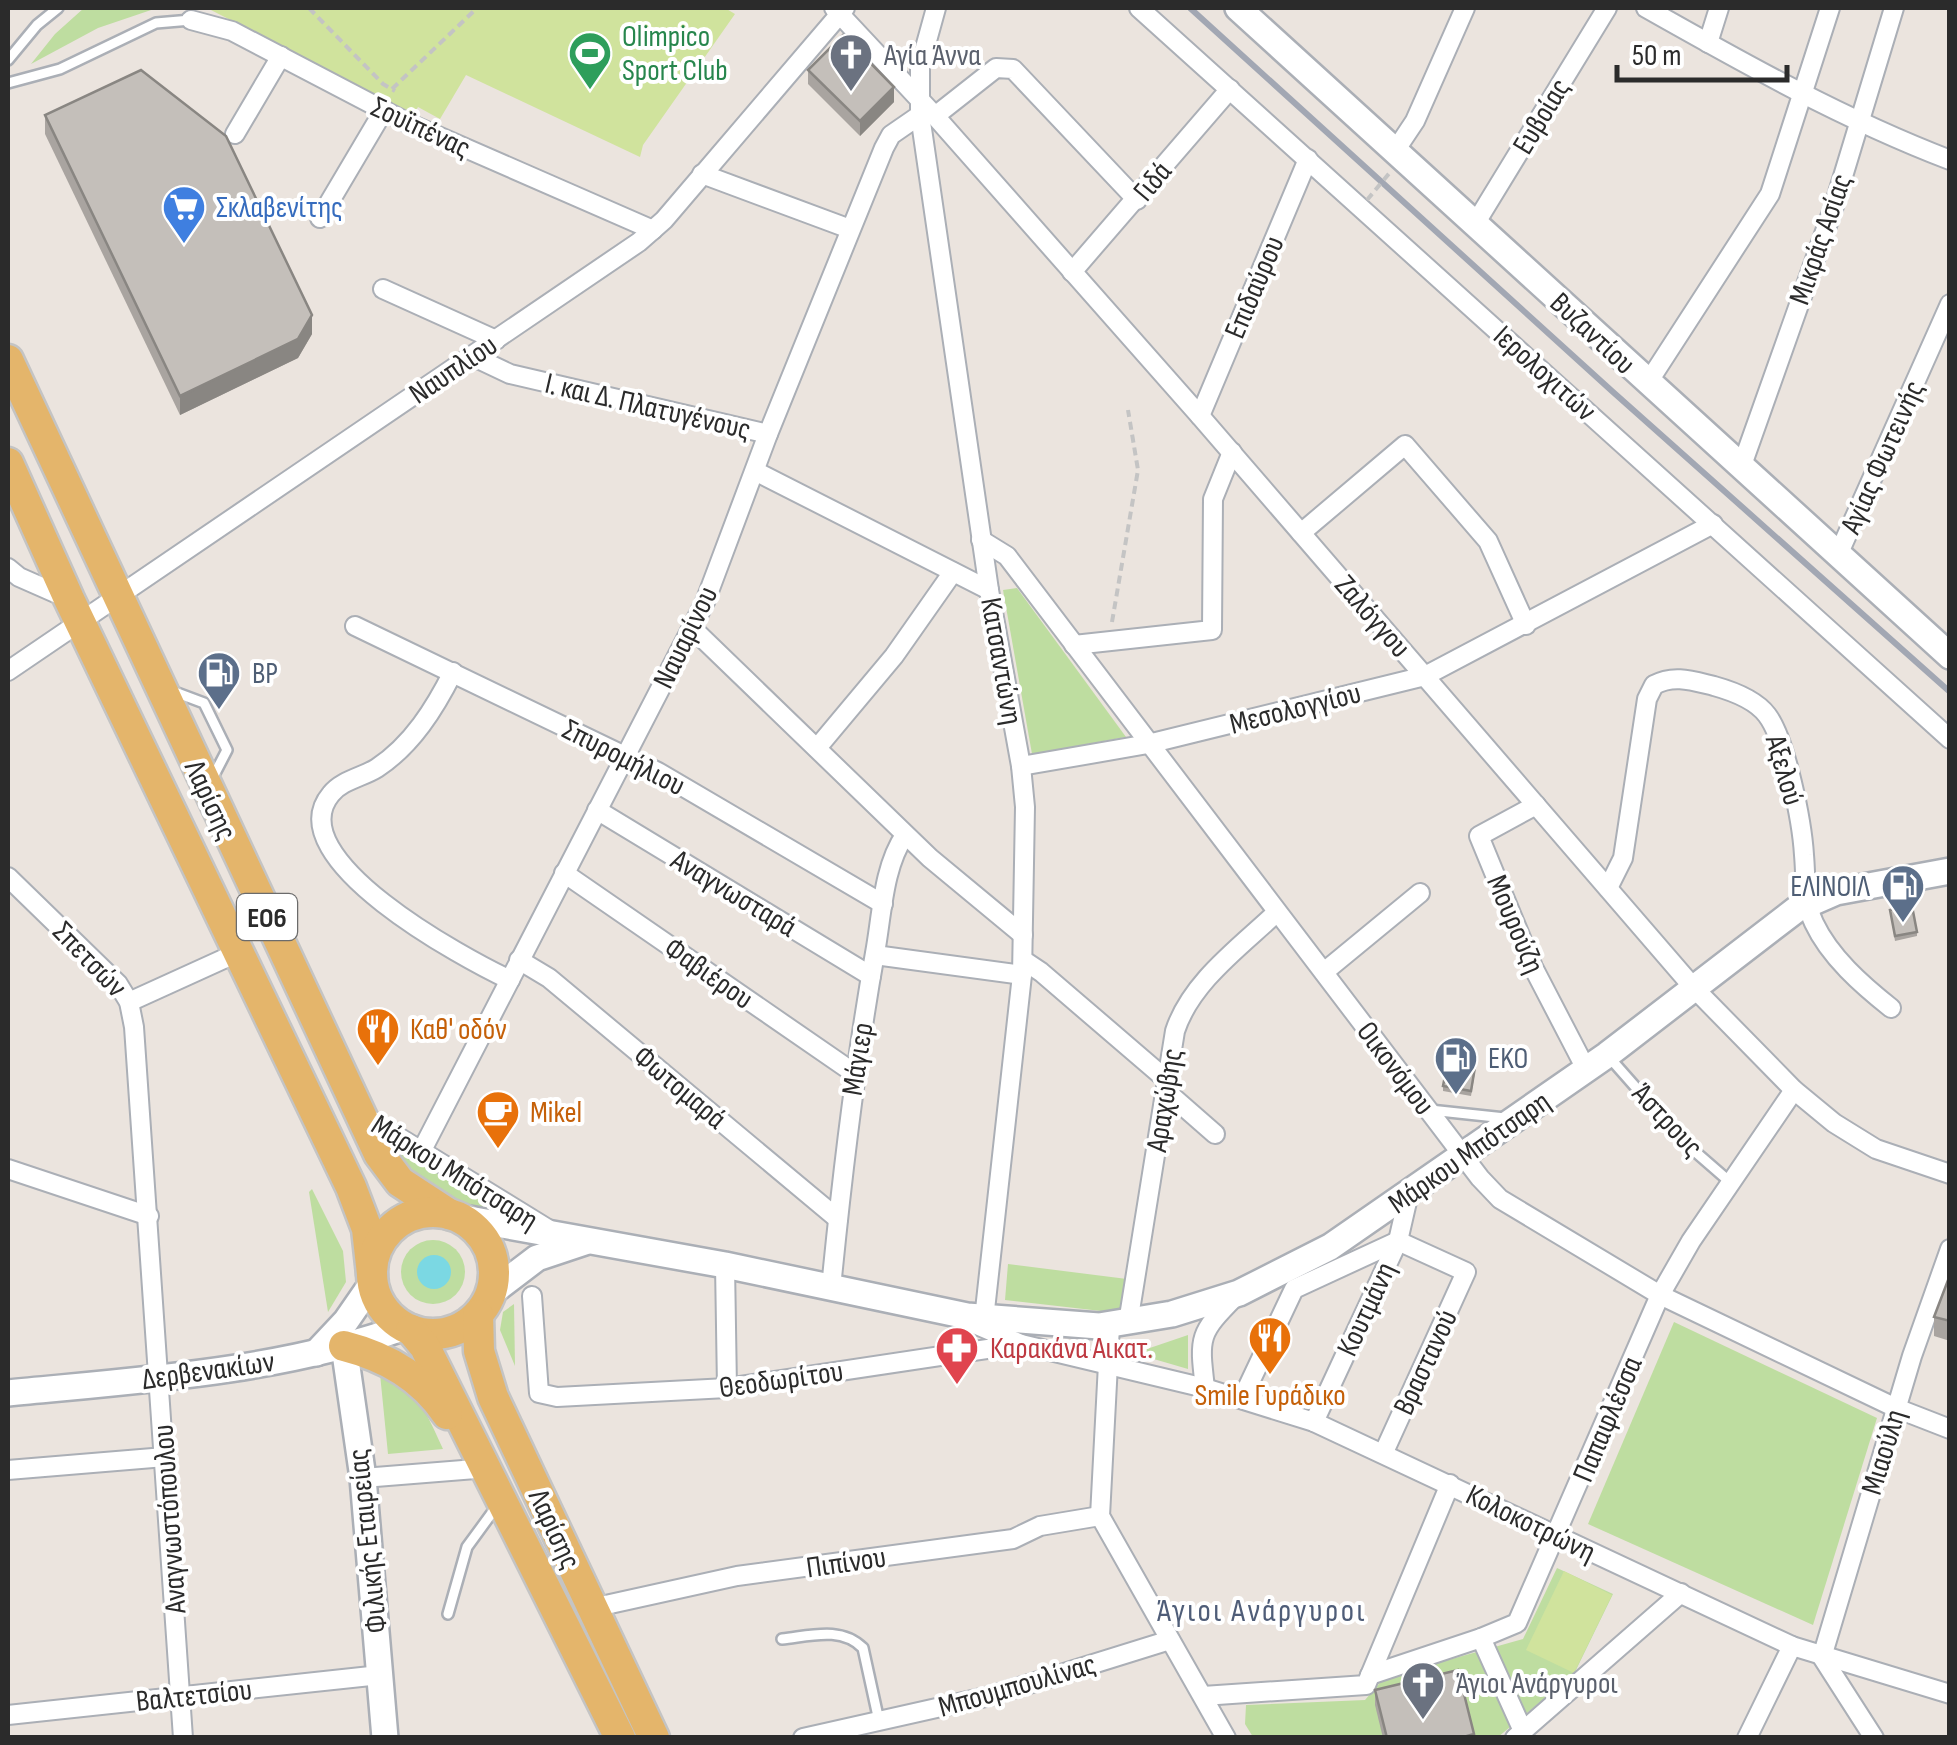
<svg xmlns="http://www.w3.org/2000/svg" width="1957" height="1745" viewBox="0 0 1957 1745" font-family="'Sofia Sans Condensed',sans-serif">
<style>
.green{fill:#bedda0}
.pitch{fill:#d0e39d}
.water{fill:#7bd8e3}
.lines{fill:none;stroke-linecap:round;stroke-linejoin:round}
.lane-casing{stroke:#abafb6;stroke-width:14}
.street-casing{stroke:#abafb6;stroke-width:22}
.secondary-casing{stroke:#abafb6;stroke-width:30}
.primary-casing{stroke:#c4c4c4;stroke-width:35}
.path{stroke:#c4c4c4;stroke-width:4;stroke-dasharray:8 5;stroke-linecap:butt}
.lane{stroke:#fff;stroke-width:9}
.street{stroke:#fff;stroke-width:18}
.secondary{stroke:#fff;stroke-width:25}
.primary{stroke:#e4b56b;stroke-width:30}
.rail{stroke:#a2a7b3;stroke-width:6}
.path-bridge{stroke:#c4c4c4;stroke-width:4;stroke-dasharray:8 5;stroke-linecap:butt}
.wall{fill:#a9a4a0}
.shaded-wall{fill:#898682}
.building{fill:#c4bfba;stroke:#898682;stroke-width:2.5}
.labels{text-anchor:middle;stroke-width:8;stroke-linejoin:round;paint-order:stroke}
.shield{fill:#fff;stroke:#6b6b6b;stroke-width:2.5}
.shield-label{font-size:28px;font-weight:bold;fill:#2b2b2b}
.leisure-label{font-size:30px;fill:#27864d;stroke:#fff;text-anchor:start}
.worship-label{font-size:30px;fill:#5b616d;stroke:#fff;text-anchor:start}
.street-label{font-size:30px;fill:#2b2b2b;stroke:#fff}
.shop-label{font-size:30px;fill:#366cbe;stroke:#fff;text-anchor:start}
.service-label{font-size:30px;fill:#4e5e75;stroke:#fff;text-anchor:start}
.food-label{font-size:30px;fill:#c56008;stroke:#fff;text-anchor:start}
.health-label{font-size:30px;fill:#be3a42;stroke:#fff;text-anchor:start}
.neighbourhood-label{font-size:32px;letter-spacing:2.5px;fill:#4f5d78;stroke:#fff}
</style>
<rect width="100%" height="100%" fill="#ebe4de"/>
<!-- green -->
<g class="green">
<path d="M84 8H157L98 28 31 64 55 34Z"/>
<path d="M1017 588 1126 737 1032 754 1003 590Z"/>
<path d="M388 1142H390L508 1215C458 1206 418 1184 388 1142Z"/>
<path d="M312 1189 343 1251 346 1282 328 1312 309 1192Z"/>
<circle cx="433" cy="1272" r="32"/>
<path d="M1008 1264 1127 1279 1123 1309 1101 1311 1005 1300Z"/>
<path d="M514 1304 515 1366 500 1330 503 1312Z"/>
<path d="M1674 1322 1877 1418 1813 1625 1588 1524Z"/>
<path d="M1188 1335V1369L1140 1355 1141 1351Z"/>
<path d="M380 1374C421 1398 424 1407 443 1449L388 1454Z"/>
<path d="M1557 1568 1613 1594 1574 1674 1498 1737H1253L1245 1724 1246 1705 1365 1700 1384 1678 1523 1639Z"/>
</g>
<!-- pitch -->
<g class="pitch">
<path d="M207 8H725L735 14 643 145 640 157 466 75 440 119 418 107 414 114Z"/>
<path d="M1564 1571 1612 1595 1574 1673 1526 1650Z"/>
</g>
<!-- water -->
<circle class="water" cx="434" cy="1272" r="17"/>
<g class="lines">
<!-- lane casing -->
<g class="lane-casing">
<g id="lane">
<path d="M8 60 37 25 58 8"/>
<path d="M8 83 60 69 156 23 191 20"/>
<path d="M172 691 204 703 227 750 212 779"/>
<path d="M1609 1057 1684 1142 1730 1182"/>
<path d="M1430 1110 1505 1118"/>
<path d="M448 1614 467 1547 497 1506"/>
<path d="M782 1639C810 1636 841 1626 863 1648L879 1721"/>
</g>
</g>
<!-- street casing -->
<g class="street-casing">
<g id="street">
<path d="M834 8 935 116 1200 416 1693 987 1794 1090 1834 1123 1876 1149 1950 1174"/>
<path d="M936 8 920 66V115L989 590 1021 766 1025 807 1022 975 984 1319"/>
<path d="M1139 8 1950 739"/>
<path d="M1646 8C1745 64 1843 119 1950 160"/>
<path d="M191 20 232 31 408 123 653 230"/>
<path d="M1708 43 1719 8"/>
<path d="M935 116 996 68 1013 69 1137 200"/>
<path d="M235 134 281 56"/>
<path d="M1395 151 1415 121 1465 8"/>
<path d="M702 174 850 229"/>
<path d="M320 218 384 110"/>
<path d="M1475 224 1607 8"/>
<path d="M1072 272 1230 89"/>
<path d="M383 289 496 340"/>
<path d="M472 356 510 374 768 434"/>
<path d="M1647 384 1770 194 1830 8"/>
<path d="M1200 416 1308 159"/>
<path d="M1741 468 1834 206 1894 8"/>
<path d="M755 471 989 590"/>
<path d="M1301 533 1405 445 1488 541 1526 625"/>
<path d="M981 540 1007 556 1480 1178 1500 1199 1660 1295 1896 1408 1950 1429"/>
<path d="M1838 555 1950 304"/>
<path d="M8 568 19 577 69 599"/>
<path d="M355 626 658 772 883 904"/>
<path d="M692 628 930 858 1023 935"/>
<path d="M1074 645 1212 630 1213 499 1232 452"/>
<path d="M8 671 639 242 664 220 845 8"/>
<path d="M453 672C435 708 412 745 377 768 363 777 342 780 331 794 277 858 465 959 510 980"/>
<path d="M817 748 894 656 953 572"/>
<path d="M1021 766 1148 744 1425 676 1713 524"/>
<path d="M1536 805 1479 836 1533 967 1586 1069"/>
<path d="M597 810 871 976"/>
<path d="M564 873 854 1073"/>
<path d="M8 877 118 984 129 1002 134 1027 183 1738"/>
<path d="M1608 888 1623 858 1647 699 1654 685C1674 674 1693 681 1714 686 1732 691 1755 699 1767 715 1786 740 1802 822 1804 855 1806 877 1804 902 1814 923 1830 957 1862 985 1891 1008"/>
<path d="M875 955 1022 975"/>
<path d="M519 960 549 978 838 1219"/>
<path d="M1023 960 1041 972 1168 1081"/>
<path d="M1324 972 1420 893"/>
<path d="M129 1002 239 952"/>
<path d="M1167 1092 1215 1134"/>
<path d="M366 1117 548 1229"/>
<path d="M421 1152 705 602 768 434 884 148 891 135 920 115"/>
<path d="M8 1169 149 1216"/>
<path d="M725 1265 727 1388"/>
<path d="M831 1288C842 1176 855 1065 875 953 882 915 883 867 905 835"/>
<path d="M532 1296 539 1393 557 1397 727 1388 1021 1344"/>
<path d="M972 1323 1021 1344 1205 1388 1314 1422 1792 1646 1950 1694"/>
<path d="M1128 1323 1175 1031C1191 982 1240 947 1276 913"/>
<path d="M1110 1326 1100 1516 1226 1738"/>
<path d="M1205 1388C1199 1337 1198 1334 1236 1296"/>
<path d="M1242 1399 1294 1289 1398 1241 1466 1272 1384 1452"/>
<path d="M1314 1422 1398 1241 1409 1193"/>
<path d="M8 1470 165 1457"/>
<path d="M363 1478 488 1468"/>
<path d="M592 1608 737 1576 1013 1539 1040 1526 1100 1516"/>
<path d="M1481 1638 1523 1731"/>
<path d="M1370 1675 1481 1638 1517 1623 1660 1295 1691 1241 1794 1090"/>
<path d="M1203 1696 1366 1685 1450 1484"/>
<path d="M8 1715 380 1675"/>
<path d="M803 1738 990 1696 1170 1640"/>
<path d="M1515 1738 1681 1593"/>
<path d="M1747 1738 1792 1646"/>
<path d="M1874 1738 1822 1657 1912 1356 1950 1249"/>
</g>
</g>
<!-- secondary casing -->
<g class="secondary-casing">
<g id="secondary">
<path d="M1238 8 1950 656"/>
<path d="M458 1217 725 1265 967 1316 1099 1326 1172 1314 1239 1293 1330 1247 1607 1055 1797 909 1836 892 1950 871"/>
<path d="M491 1293 537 1258 585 1242"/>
<path d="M344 1346 363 1478 385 1738"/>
<path d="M316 1353 346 1321 373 1282"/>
<path d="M8 1393C141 1380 278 1372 405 1327"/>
</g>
</g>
<!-- primary casing -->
<g class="primary-casing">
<g id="primary">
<path d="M8 360 379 1154 400 1182 449 1214"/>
<path d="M8 463 69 599 351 1187 367 1229 372 1274"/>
<circle cx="433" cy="1273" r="61"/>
<path d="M478 1315 479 1351 493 1397 654 1738"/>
<path d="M411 1330 425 1347 620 1738"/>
<path d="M344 1346C387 1357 422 1377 447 1414"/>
</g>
</g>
<!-- path -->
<g class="path">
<path d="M309 8 383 84 395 91"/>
<path d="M392 89 477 8"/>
<path d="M1112 622 1138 470 1128 410"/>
</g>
<!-- lane -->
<use href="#lane" class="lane"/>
<!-- street -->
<use href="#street" class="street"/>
<!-- secondary -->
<use href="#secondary" class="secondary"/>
<!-- primary -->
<use href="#primary" class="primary"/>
<!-- rail -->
<path class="rail" d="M1190 8 1613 392 1950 692"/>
<!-- path-bridge -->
<path class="path-bridge" d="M1367 200 1392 170"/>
</g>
<!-- wall -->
<g class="wall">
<path d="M808 70 894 102 860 136 808 84Z"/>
<path d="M45 115 312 334 298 358 180 415 45 134Z"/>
<path d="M1890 910 1917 932V936L1895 941Z"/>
<path d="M1476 1066 1471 1096 1443 1091V1086Z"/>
<path d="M1950 1275V1341L1934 1336V1317Z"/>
<path d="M1375 1690 1474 1738H1383L1375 1705Z"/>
</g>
<!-- shaded-wall -->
<g class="shaded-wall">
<path d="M894 87V102L860 136V121Z"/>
<path d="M312 315V334L298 358 180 415V396Z"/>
</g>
<!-- building -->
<g class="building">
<path d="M843 35 894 87 860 121 808 70Z"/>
<path d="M141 70 226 136 312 315 298 339 180 396 45 115Z"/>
<path d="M1912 906 1917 932 1895 936 1890 910Z"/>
<path d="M1449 1056 1476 1061 1471 1091 1443 1086Z"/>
<path d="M1950 1275V1321L1934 1317Z"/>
<path d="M1458 1670 1474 1734 1460 1738H1387L1375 1690Z"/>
</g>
<!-- icons -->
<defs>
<g id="stadium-pin" transform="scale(2.25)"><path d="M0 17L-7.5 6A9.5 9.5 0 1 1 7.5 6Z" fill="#2e9e5b" stroke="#fff"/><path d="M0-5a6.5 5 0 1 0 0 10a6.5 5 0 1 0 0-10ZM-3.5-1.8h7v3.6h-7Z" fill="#fff"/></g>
<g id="church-pin" transform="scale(2.25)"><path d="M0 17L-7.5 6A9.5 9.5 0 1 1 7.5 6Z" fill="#6b7280" stroke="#fff"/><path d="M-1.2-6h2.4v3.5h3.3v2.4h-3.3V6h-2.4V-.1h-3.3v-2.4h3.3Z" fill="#fff"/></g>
<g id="supermarket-pin" transform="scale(2.25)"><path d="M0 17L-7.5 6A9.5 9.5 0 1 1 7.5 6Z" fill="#3f7fe0" stroke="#fff"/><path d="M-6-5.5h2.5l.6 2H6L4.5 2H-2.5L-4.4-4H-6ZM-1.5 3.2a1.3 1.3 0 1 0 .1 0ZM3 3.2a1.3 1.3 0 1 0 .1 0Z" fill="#fff"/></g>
<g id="fuel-pin" transform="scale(2.25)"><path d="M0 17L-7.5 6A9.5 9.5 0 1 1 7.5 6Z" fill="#5c6f8a" stroke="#fff"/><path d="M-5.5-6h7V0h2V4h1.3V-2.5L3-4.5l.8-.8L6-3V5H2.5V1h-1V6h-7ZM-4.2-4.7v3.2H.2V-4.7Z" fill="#fff"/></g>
<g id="restaurant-pin" transform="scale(2.25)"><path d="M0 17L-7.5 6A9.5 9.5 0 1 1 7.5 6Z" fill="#e8710a" stroke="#fff"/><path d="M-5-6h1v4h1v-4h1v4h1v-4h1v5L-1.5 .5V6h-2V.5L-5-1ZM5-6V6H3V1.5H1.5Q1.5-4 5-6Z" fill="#fff"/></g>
<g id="cafe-pin" transform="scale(2.25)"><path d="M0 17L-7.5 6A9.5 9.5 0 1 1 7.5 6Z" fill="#e8710a" stroke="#fff"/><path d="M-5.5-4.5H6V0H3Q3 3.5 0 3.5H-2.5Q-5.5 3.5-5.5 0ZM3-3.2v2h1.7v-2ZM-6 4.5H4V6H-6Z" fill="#fff"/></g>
<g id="pharmacy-pin" transform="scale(2.25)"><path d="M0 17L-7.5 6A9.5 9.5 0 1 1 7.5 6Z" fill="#e0444e" stroke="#fff"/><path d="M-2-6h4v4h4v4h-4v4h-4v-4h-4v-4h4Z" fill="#fff"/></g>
</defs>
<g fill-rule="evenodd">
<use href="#stadium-pin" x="590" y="53"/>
<use href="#church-pin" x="851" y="55"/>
<use href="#supermarket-pin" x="184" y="207"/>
<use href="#fuel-pin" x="219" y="673"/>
<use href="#fuel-pin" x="1903" y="886"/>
<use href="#restaurant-pin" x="378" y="1029"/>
<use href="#fuel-pin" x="1456" y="1058"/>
<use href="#cafe-pin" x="498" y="1112"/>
<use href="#restaurant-pin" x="1270" y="1338"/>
<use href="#pharmacy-pin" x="957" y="1348"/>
<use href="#church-pin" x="1423" y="1683"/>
</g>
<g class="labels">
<!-- shield labels -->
<rect class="shield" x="237" y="894" width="60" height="46" rx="8"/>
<g class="shield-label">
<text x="267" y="927">ΕΟ6</text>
</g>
<!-- leisure labels -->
<g class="leisure-label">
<text x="622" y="46">Olimpico<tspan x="622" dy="34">Sport Club</tspan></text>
</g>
<!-- worship labels -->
<g class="worship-label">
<text x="884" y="65">Αγία Άννα</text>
<text x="1456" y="1693">Άγιοι Ανάργυροι</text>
</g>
<!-- street labels -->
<g class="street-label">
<text transform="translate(1541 116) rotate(-59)" y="10">Ευβοίας</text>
<text transform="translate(421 127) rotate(25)" y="10">Σουϊπένας</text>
<text transform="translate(1152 181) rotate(-50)" y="10">Γιδά</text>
<text transform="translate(1820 239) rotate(-71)" y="10">Μικράς Ασίας</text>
<text transform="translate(1254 287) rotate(-67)" y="10">Επιδαύρου</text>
<text transform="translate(1593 333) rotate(43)" y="10">Βυζαντίου</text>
<text transform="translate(453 369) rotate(-34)" y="10">Ναυπλίου</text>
<text transform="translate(1545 373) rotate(42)" y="10">Ιερολοχιτών</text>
<text transform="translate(648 406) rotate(13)" y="10">Ι. και Δ. Πλατυγένους</text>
<text transform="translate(1882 457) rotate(-66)" y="10">Αγίας Φωτεινής</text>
<text transform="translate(1373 616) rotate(49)" y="10">Ζαλόγγου</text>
<text transform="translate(685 637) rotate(-64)" y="10">Ναυαρίνου</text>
<text transform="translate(1002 661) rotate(80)" y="10">Κατσαντώνη</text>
<text transform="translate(1295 708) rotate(-14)" y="10">Μεσολογγίου</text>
<text transform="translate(624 757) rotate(27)" y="10">Σπυρομήλιου</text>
<text transform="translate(1785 770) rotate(74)" y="10">Αξελού</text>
<text transform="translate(211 800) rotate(65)" y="10">Λαρίσης</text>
<text transform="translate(734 893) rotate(31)" y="10">Αναγνωσταρά</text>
<text transform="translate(1516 924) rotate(67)" y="10">Μουρούζη</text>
<text transform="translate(90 959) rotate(46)" y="10">Σπετσών</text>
<text transform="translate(709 973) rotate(35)" y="10">Φαβιέρου</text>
<text transform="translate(857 1059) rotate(-81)" y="10">Μάγιερ</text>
<text transform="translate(1396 1068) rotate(53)" y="10">Οικονόμου</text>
<text transform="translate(680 1087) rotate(40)" y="10">Φωτομαρά</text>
<text transform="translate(1164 1100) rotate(-81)" y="10">Αραχώβης</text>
<text transform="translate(1668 1120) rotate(47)" y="10">Άστρους</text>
<text transform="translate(1469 1152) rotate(-35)" y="10">Μάρκου Μπότσαρη</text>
<text transform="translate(455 1172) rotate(32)" y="10">Μάρκου Μπότσαρη</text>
<text transform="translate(1366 1309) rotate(-65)" y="10">Κουτμάνη</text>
<text transform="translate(1425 1362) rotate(-65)" y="10">Βραστανού</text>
<text transform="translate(208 1370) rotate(-8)" y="10">Δερβενακίων</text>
<text transform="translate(781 1379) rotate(-8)" y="10">Θεοδωρίτου</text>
<text transform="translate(1607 1419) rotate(-67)" y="10">Παπαφλέσσα</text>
<text transform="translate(1883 1452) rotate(-73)" y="10">Μιαούλη</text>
<text transform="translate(169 1519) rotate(-94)" y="10">Αναγνωστόπουλου</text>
<text transform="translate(1531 1523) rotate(26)" y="10">Κολοκοτρώνη</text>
<text transform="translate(555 1529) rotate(65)" y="10">Λαρίσης</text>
<text transform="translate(367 1541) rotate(-96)" y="10">Φιλικής Εταιρείας</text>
<text transform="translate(846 1562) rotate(-8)" y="10">Πιπίνου</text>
<text transform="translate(1017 1685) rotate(-16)" y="10">Μπουμπουλίνας</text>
<text transform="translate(194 1695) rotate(-6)" y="10">Βαλτετσίου</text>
</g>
<!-- shop labels -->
<g class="shop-label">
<text x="216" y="217">Σκλαβενίτης</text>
</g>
<!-- service labels -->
<g class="service-label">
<text x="252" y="683">BP</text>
<text x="1870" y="896" text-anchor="end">ΕΛΙΝΟΙΛ</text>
<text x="1488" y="1068">EKO</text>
</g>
<!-- food labels -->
<g class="food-label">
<text x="410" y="1039">Καθ' οδόν</text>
<text x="530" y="1122">Mikel</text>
<text x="1270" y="1405" text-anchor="middle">Smile Γυράδικο</text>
</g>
<!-- health labels -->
<g class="health-label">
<text x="990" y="1358">Καρακάνα Αικατ.</text>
</g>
<!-- neighbourhood labels -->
<g class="neighbourhood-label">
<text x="1262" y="1621">Άγιοι Ανάργυροι</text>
</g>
</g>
<!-- border -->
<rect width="1957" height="1745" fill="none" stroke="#2b2b2b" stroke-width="20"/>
<!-- scale -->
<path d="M1617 65v15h170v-15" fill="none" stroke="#2b2b2b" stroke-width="5"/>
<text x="1632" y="65" font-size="30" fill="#2b2b2b" stroke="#ffffff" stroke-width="8" paint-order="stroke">50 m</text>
</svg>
